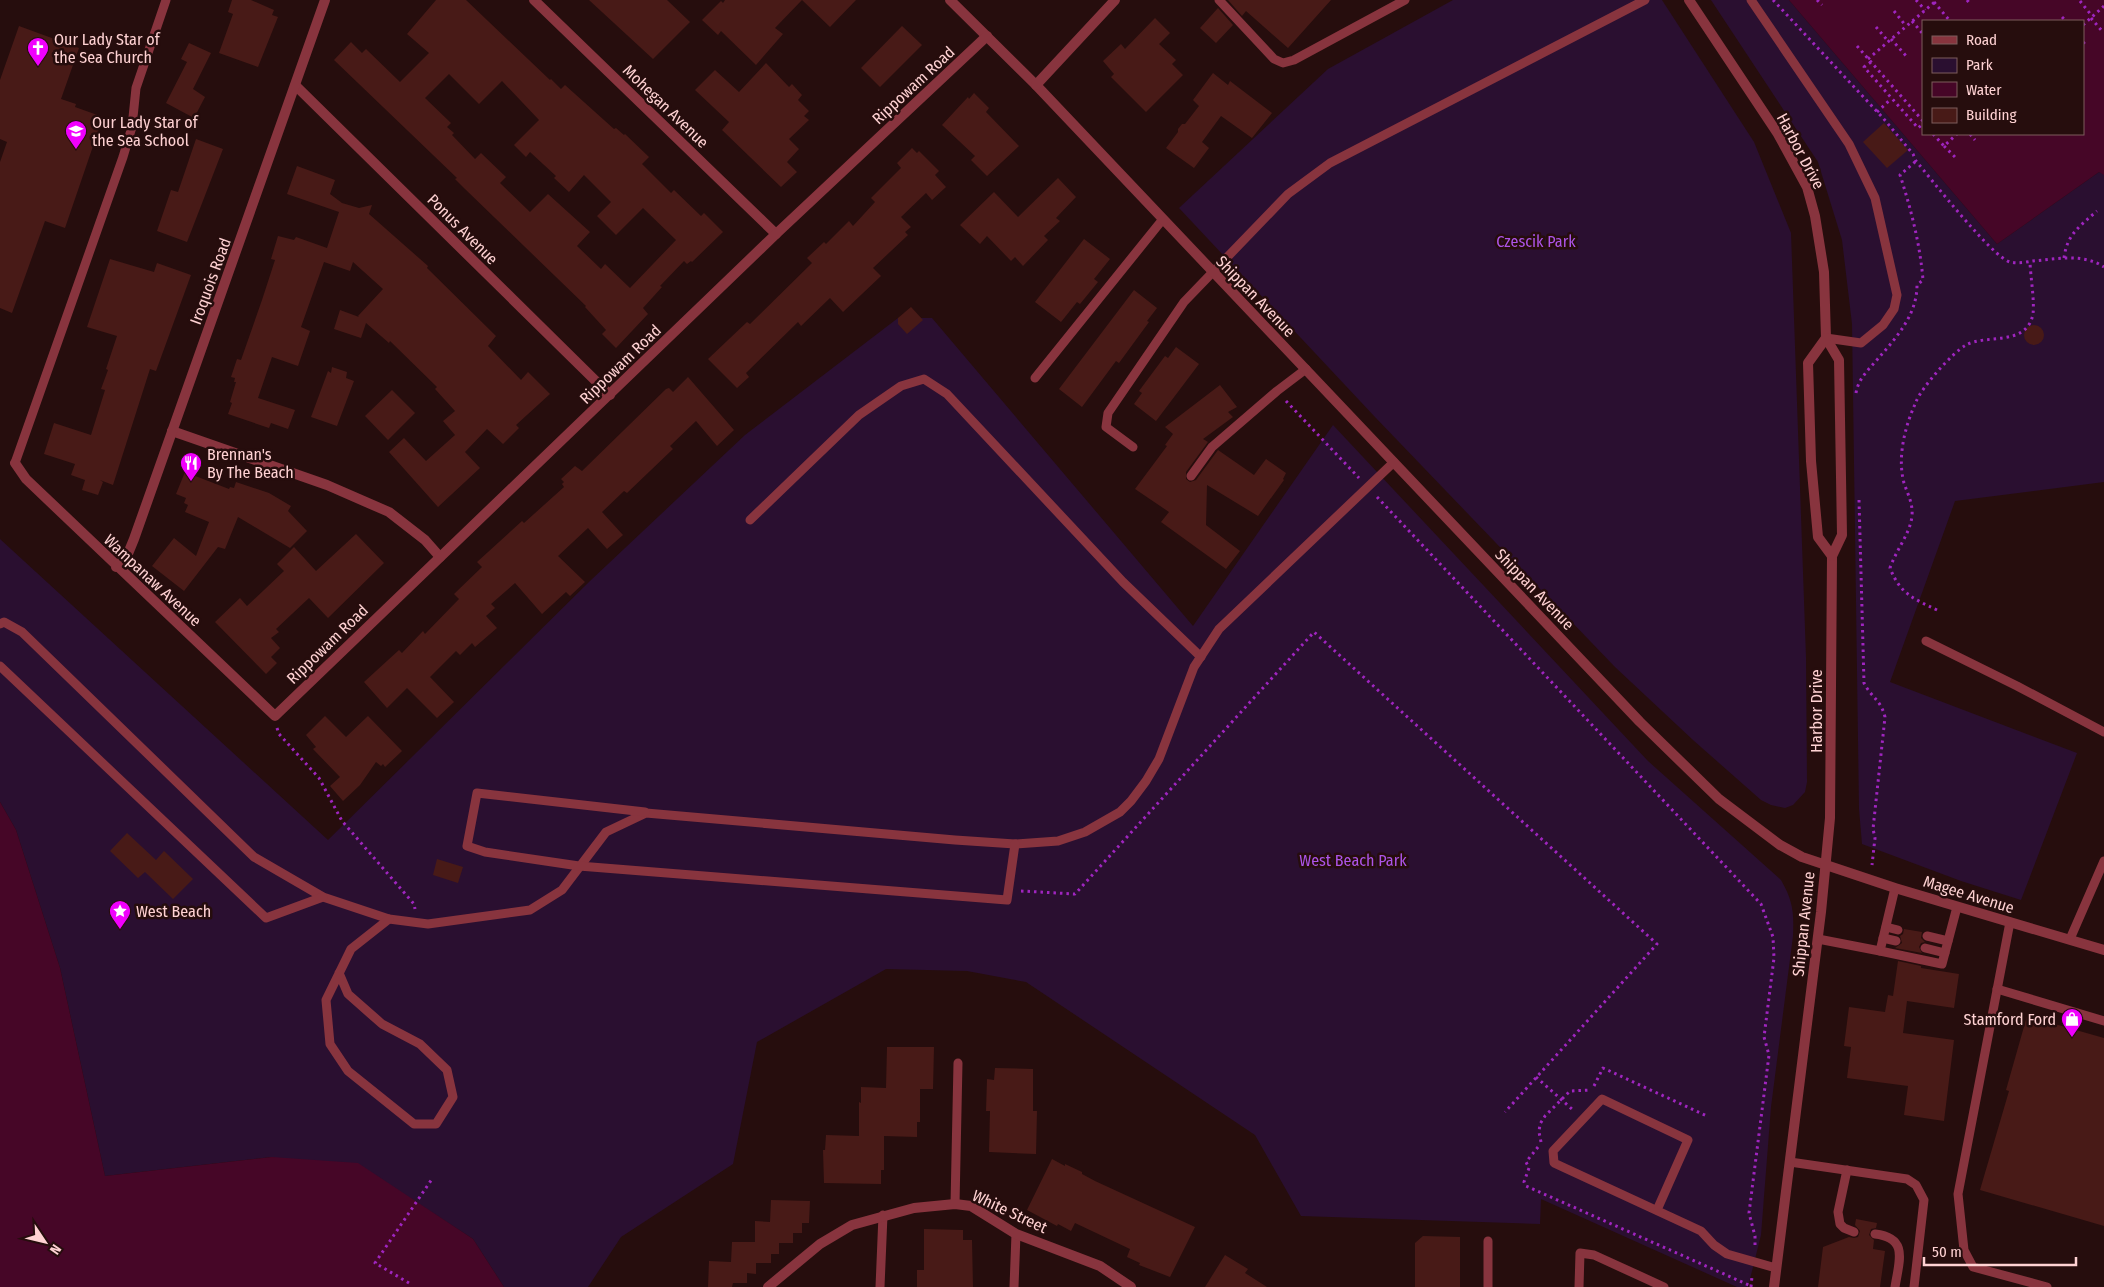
<svg xmlns="http://www.w3.org/2000/svg" width="2104" height="1287" viewBox="0 0 2104 1287" font-family="'Fira Sans Condensed',sans-serif">
<style>
.green{fill:#2a0f30}
.water{fill:#460627;fill-rule:evenodd}
.building{fill:#481a17;fill-rule:evenodd}
.lines{fill:none;stroke-linecap:round;stroke-linejoin:round}
.path{stroke:#9f25bf;stroke-width:3;stroke-dasharray:2.5 4;stroke-linecap:butt}
.service{stroke:#88343e;stroke-width:9}
.minor{stroke:#88343e;stroke-width:10}
.labels{text-anchor:middle;stroke-width:5;stroke-linejoin:round;paint-order:stroke}
.poi-label{font-size:16px;fill:#ffd2d3;stroke:#260d0d;text-anchor:start}
.street-label{font-size:16px;fill:#ffd2d3;stroke:#260d0d}
.park-label{font-size:16px;fill:#ad54e8;stroke:#260d0d}
</style>
<rect width="100%" height="100%" fill="#260d0d"/>
<!-- green -->
<g class="green">
<path d="M1453 0H1662L1754 142 1791 233 1806 657 1807 782 1805 792 1793 805 1785 808 1771 805 1761 800 1693 740 1615 667 1375 417 1179 208 1328 69Z"/>
<path d="M1711 0H1789L1997 244 2099 172 2104 174V482L1955 501 1890 682 2077 753 2021 900 1961 881 1862 844 1859 809 1852 324 1842 240 1818 162Z"/>
<path d="M898 318H932L1193 626 1333 425 1648 761 1781 880C1793 901 1794 912 1793 936L1771 1107 1761 1235 1748 1287H1737L1541 1199 1540 1224 1301 1216 1255 1135 1026 982 967 971 886 969 757 1042 733 1164 621 1237 588 1287H504L473 1239 416 1202 272 1157 105 1176 60 968 16 830 0 802V539L328 840 590 581 745 435Z"/>
</g>
<!-- water -->
<g class="water">
<path d="M1789 0H2104V175L2099 172 1997 244ZM2083 21V134H1923V21Z"/>
<path d="M0 802 16 830 60 968 105 1176 272 1157 358 1163 473 1239 504 1287H0Z"/>
</g>
<!-- building -->
<g class="building">
<path d="M232 0H251L274 10 272 15 278 17 258 67 219 53 233 14 228 12Z"/>
<path d="M436 0H466L550 80 551 79 561 89 565 85 614 129 616 128 624 135 625 134 649 157 642 164 671 193 674 190 701 216 704 213 723 232 692 262 691 261 687 264 684 261 660 286 662 287 643 308 648 314 616 348 602 334 606 330 585 307 586 306 465 189 455 179 457 178 334 60 351 42 362 53 366 49 400 82 429 53 407 34ZM449 74 479 104 502 81 539 120 514 145 526 157 530 152 556 176 554 178 569 192 584 175 611 202 597 216 616 235 643 208 676 240 630 288 605 264 601 269 577 246 590 232 548 194 530 212 500 183 506 177 481 153 475 159 452 135 454 133 447 127 451 123 425 98Z"/>
<path d="M589 0H667L690 22 653 59Z"/>
<path d="M725 0H856L830 27 802 0 775 28 783 34 756 65 721 31 718 35 702 20 721 1 723 3Z"/>
<path d="M1228 0H1331L1288 48 1246 11 1242 16Z"/>
<path d="M1218 8 1233 25 1216 43 1200 28Z"/>
<path d="M1155 18 1170 33 1159 44 1176 60 1172 64 1183 75 1146 112 1111 77 1114 74 1103 61 1121 44 1125 49Z"/>
<path d="M19 26 79 48 61 99 76 104 75 107 103 117 65 228 45 221 12 313 0 308V162L7 142 0 139V80Z"/>
<path d="M902 26 922 45 880 87 861 68Z"/>
<path d="M189 43 211 53 193 89 205 97 194 118 166 103 187 62 181 59Z"/>
<path d="M766 63 789 87 792 84 802 95 798 100 809 111 804 116 809 120 789 139 799 149 787 162 797 172 781 187 722 130 729 122 695 90 715 70 739 92Z"/>
<path d="M1213 73 1228 85 1230 81 1272 113 1252 138 1221 116 1202 142 1209 148 1194 168 1166 148 1178 132V129L1182 124H1185L1199 106 1193 100Z"/>
<path d="M974 93 989 108 986 112 1019 146 987 176 971 160 975 156 942 125 968 97 969 99Z"/>
<path d="M1884 123 1908 150 1887 168 1863 142Z"/>
<path d="M196 139 223 149 187 242 157 231 171 190 178 192Z"/>
<path d="M912 148 917 153 919 151 939 171 935 175 946 187 932 200 926 193 901 217 911 227 905 232 908 235 873 268 881 276 843 312 830 298 801 326 798 322 746 373 749 377 737 388 708 359 747 322 750 324 812 263 807 258 824 242 826 244 849 221 853 226 875 202 871 198 901 168 897 163Z"/>
<path d="M297 166 335 180 330 194 342 203 359 208 372 205 369 214 428 266 427 268 496 336 488 346 521 380 528 372 550 394 516 425 519 428 503 444 487 429 465 452 480 468 438 507 389 452 404 438 426 461 455 435 443 421 455 411 435 389 437 387 390 341 389 343 366 323 361 338 334 329 340 310 359 317 358 316 383 289 353 262 350 271 324 262 301 327 310 331 298 366 272 357 258 398 295 410 288 429 271 423 269 428 228 414 232 403 230 402 236 382H234L235 378 231 377 237 359 241 360 262 300 275 260 271 259 278 236 294 240 296 237 327 248 339 212 287 194Z"/>
<path d="M1058 178 1076 197 1056 218 1060 221 1044 236 1048 240 1023 266 1015 257 1011 261 987 236 980 244 960 225 994 192 1018 217Z"/>
<path d="M1084 239 1110 259 1094 279 1098 282 1080 304 1077 302 1061 322 1035 302Z"/>
<path d="M110 259 154 272 157 263 191 275 156 371 150 369 113 485 100 480 103 482 98 495 82 490 85 480 71 475 75 464 44 454 54 423 91 435 105 390 101 389 108 370 106 369 117 336 87 327Z"/>
<path d="M1134 290 1157 308 1147 321 1149 322 1119 363 1116 361 1082 407 1059 389Z"/>
<path d="M911 307 923 320 907 334 898 324V318Z"/>
<circle cx="2034" cy="335" r="10"/>
<path d="M1176 347 1199 364 1156 421 1134 404 1142 393 1139 391 1165 356 1168 358Z"/>
<path d="M332 367 347 372 346 378 354 381 337 426 311 417 328 371 331 373Z"/>
<path d="M688 377 734 430 717 446 696 421 670 446 673 449 627 493 624 491 602 512 623 535 607 549 588 528 558 556 585 582 570 596 566 592 542 614 515 583 491 604 495 608 486 616 497 628 475 647 472 643 460 655 456 651 430 677 454 702 437 718 407 688 387 708 364 682 399 650 402 653 423 631 425 634 459 599 454 594 482 567 477 562 522 521 524 523 564 487 562 484 564 482 561 479 575 466 582 471 666 389 669 388 673 392Z"/>
<path d="M1220 385 1237 407 1228 412 1233 417 1203 439 1208 442 1186 472V479L1190 482 1196 480 1218 450 1254 475 1266 459 1286 473 1283 479 1284 480 1258 516 1207 485 1206 525 1240 551 1226 569 1161 522 1169 512 1135 489 1167 446 1165 445 1173 434 1165 427Z"/>
<path d="M392 390 415 413 388 440 365 416Z"/>
<path d="M185 472 229 489 230 487 234 488 236 482 269 493 291 506 288 511 307 531 290 548 238 517 225 549 218 547 184 591 152 566 174 538 196 556 209 522 185 512 188 505 184 503 186 498 176 494Z"/>
<path d="M356 534 384 563 328 618 309 598 276 629 279 632 271 638 280 648 271 657 277 663 266 674 215 622 240 598 247 606 284 571 277 564 294 547 316 571Z"/>
<path d="M325 716 346 737 368 716 402 751 385 767 383 764 381 766 376 762 360 785 343 801 330 786 340 777 313 749 316 747 306 735Z"/>
<path d="M127 833 156 860 164 851 193 879 173 899 145 872 138 878 110 851Z"/>
<path d="M437 859 463 867 458 883 433 875Z"/>
<path d="M1904 929 1922 932 1921 938 1925 942 1921 943 1919 947 1922 953 1895 948 1902 943 1900 936 1903 934Z"/>
<path d="M1898 961 1921 966V968L1959 974 1954 1008 1907 1001 1903 1033 1954 1040 1944 1121 1904 1115 1908 1086 1847 1078 1851 1047 1844 1046 1849 1007 1885 1012 1888 995 1893 996Z"/>
<path d="M2027 1016 2104 1038V1226L1980 1190 2009 1091 2006 1090Z"/>
<path d="M887 1047H934L933 1089H920V1122H917V1137L884 1136V1170H881V1184L824 1183 823 1150H825L826 1135 859 1136V1102L861 1103V1087L886 1088Z"/>
<path d="M995 1068 1033 1069V1111H1037L1036 1154 989 1152 990 1111H986L987 1079 994 1080Z"/>
<path d="M1052 1159 1065 1166V1164L1082 1172V1174L1095 1181 1195 1227 1170 1277 1139 1265 1140 1263 1127 1257 1130 1249 1075 1223 1071 1231 1058 1224 1057 1226 1027 1210Z"/>
<path d="M771 1200 810 1201 809 1223H802V1233H793V1243H779V1254H771V1263H756V1274L747 1273V1283H733L732 1287H708L709 1261 731 1262 732 1242H755V1221L770 1222Z"/>
<path d="M1856 1219 1877 1223 1876 1228 1871 1229 1869 1235 1874 1240 1873 1249 1885 1251 1880 1287H1818L1823 1247 1849 1237 1854 1238 1858 1237 1860 1231 1855 1225Z"/>
<path d="M924 1229 963 1230V1240H972L973 1287H917V1270H924Z"/>
<path d="M1423 1236 1460 1237V1287H1415V1243Z"/>
<path d="M1225 1255 1248 1269 1245 1273 1267 1287H1205Z"/>
</g>
<g class="lines">
<!-- path -->
<g class="path">
<path d="M1773 0 1883 118 1913 154 1916 161C1932 180 1992 257 2010 262 2018 264 2026 262 2033 261 2057 259 2083 253 2104 267"/>
<path d="M1817 0 1822 5"/>
<path d="M1916 0 1925 10"/>
<path d="M1967 0 1971 5"/>
<path d="M2080 1 2092 16"/>
<path d="M1934 2 1950 21"/>
<path d="M1894 11 1906 26"/>
<path d="M2062 17 2066 21"/>
<path d="M2091 18 2102 31"/>
<path d="M1912 21 1923 34"/>
<path d="M2083 25 2104 6"/>
<path d="M1876 27 1888 41"/>
<path d="M1891 39 1908 58"/>
<path d="M2083 42 2087 47"/>
<path d="M1857 46 1923 121"/>
<path d="M1868 59 1937 0"/>
<path d="M1871 62 1864 67 1918 128 1923 124"/>
<path d="M1877 112 1891 99"/>
<path d="M1933 134 1944 146 1957 134"/>
<path d="M1970 134 1975 140"/>
<path d="M1944 146 1956 158"/>
<path d="M2064 258C2067 234 2080 226 2097 211"/>
<path d="M1856 393C1858 380 1867 371 1876 361 1895 339 1917 316 1917 285L1923 280C1920 244 1911 209 1900 175L1916 161"/>
<path d="M1286 401 1359 478"/>
<path d="M1377 497 1761 904 1773 937 1774 958 1764 1037 1769 1055 1749 1213 1755 1236V1248"/>
<path d="M1859 500 1864 683C1871 697 1881 700 1885 717L1873 829 1875 838 1872 865"/>
<path d="M1937 610C1914 599 1900 594 1890 568 1896 550 1910 534 1912 516 1913 503 1908 495 1904 483 1897 457 1905 426 1916 402 1921 388 1953 352 1966 345 1986 334 2023 346 2032 318 2036 308 2030 274 2030 261"/>
<path d="M277 728 279 734 319 778 342 821 414 904 415 909"/>
<path d="M1021 891 1075 894 1314 632 1657 944 1505 1112"/>
<path d="M1536 1077 1573 1110"/>
<path d="M1594 1086 1603 1068 1707 1116"/>
<path d="M1541 1142 1539 1132 1540 1124 1545 1116 1570 1091 1590 1090"/>
<path d="M1538 1147 1526 1162 1529 1168 1524 1182 1526 1186 1751 1286"/>
<path d="M409 1283 375 1263 432 1179"/>
<path d="M1751 1287 1752 1276"/>
</g>
<!-- service -->
<g class="service">
<path d="M1219 0 1274 59 1283 63 1294 60 1405 0"/>
<path d="M1751 0 1849 144 1875 198 1897 295 1894 309 1883 325 1861 343 1826 338"/>
<path d="M1035 378 1163 219"/>
<path d="M1133 447 1106 427 1108 413 1184 302 1288 194 1330 163 1645 0"/>
<path d="M15 463 123 157 132 127 136 88 166 0"/>
<path d="M1191 476 1212 447 1277 391 1306 369"/>
<path d="M750 520 859 415 901 386 924 379 947 394 1123 582 1201 657"/>
<path d="M0 624 4 622 22 632 254 857 323 897 389 919 428 924 530 910 562 890 606 832 646 813 955 840 1015 844 1058 841 1085 832 1120 812 1131 801 1146 781 1159 759 1194 667 1219 629 1394 462"/>
<path d="M1926 641 2017 686 2104 732"/>
<path d="M0 666 266 918 323 897"/>
<path d="M645 812 477 793 467 846 485 852 579 866 1007 900 1015 844"/>
<path d="M2010 922 1958 1194 1964 1250 1973 1267 2047 1287"/>
<path d="M1886 927 1898 930"/>
<path d="M1927 936 1948 941"/>
<path d="M1883 938 1896 941"/>
<path d="M1818 939 1880 951 1895 888"/>
<path d="M2070 939 2104 861"/>
<path d="M1925 948 1945 953"/>
<path d="M1880 951 1942 964 1957 907"/>
<path d="M339 973 348 994 382 1024 420 1044 447 1070 453 1097 436 1124H414L348 1071 330 1044 326 1000 351 949 389 919"/>
<path d="M1997 989 2104 1021"/>
<path d="M1790 1162 1907 1179 1916 1185 1924 1200 1914 1287"/>
<path d="M1847 1170 1838 1212 1840 1224 1844 1228 1854 1232"/>
<path d="M955 1204 958 1063"/>
<path d="M1657 1210 1688 1140 1602 1099 1553 1151 1554 1163 1701 1231 1714 1245 1727 1254 1776 1268"/>
<path d="M1875 1234C1909 1238 1899 1261 1895 1287"/>
<path d="M880 1287 883 1215"/>
<path d="M1014 1287 1016 1234"/>
<path d="M1488 1287V1241"/>
<path d="M1579 1287 1580 1253 1594 1255 1664 1287"/>
</g>
<!-- minor -->
<g class="minor">
<path d="M534 0 776 234"/>
<path d="M950 0 1036 85 1640 722 1719 799 1780 845 1802 857 1895 888 2104 950"/>
<path d="M1689 0 1778 134 1807 187 1815 216 1824 272 1826 338 1839 360 1842 535 1832 556 1830 818 1821 912 1774 1287"/>
<path d="M1036 85 1115 0"/>
<path d="M296 86 610 395"/>
<path d="M1826 338 1808 363 1811 461 1818 537 1832 556"/>
<path d="M172 431 327 485 389 512 425 540 440 557"/>
<path d="M15 463 26 479 275 716 776 234 987 36"/>
<path d="M116 567 127 556 134 539 325 0"/>
<path d="M768 1287 820 1244 852 1225 914 1208 955 1204 971 1206 1016 1234 1100 1266 1131 1287"/>
</g>
</g>
<!-- icons -->
<defs>
<g id="church-pin" transform="scale(1.125)"><path d="M0 17L-7.5 6A9.5 9.5 0 1 1 7.5 6Z" fill="#f000fd" stroke="#260d0d"/><path d="M-1.2-6h2.4v3.5h3.3v2.4h-3.3V6h-2.4V-.1h-3.3v-2.4h3.3Z" fill="#fff"/></g>
<g id="school-pin" transform="scale(1.125)"><path d="M0 17L-7.5 6A9.5 9.5 0 1 1 7.5 6Z" fill="#f000fd" stroke="#260d0d"/><path d="M0-5L7-2L0 1L-7-2ZM-4 1L0 2.5L4 1V4Q0 6-4 4Z" fill="#fff"/></g>
<g id="restaurant-pin" transform="scale(1.125)"><path d="M0 17L-7.5 6A9.5 9.5 0 1 1 7.5 6Z" fill="#f000fd" stroke="#260d0d"/><path d="M-5-6h1v4h1v-4h1v4h1v-4h1v5L-1.5 .5V6h-2V.5L-5-1ZM5-6V6H3V1.5H1.5Q1.5-4 5-6Z" fill="#fff"/></g>
<g id="sight-pin" transform="scale(1.125)"><path d="M0 17L-7.5 6A9.5 9.5 0 1 1 7.5 6Z" fill="#f000fd" stroke="#260d0d"/><path d="M0-6L1.8-2.2L6-1.7L2.9 1.2L3.7 5.4L0 3.3L-3.7 5.4L-2.9 1.2L-6-1.7L-1.8-2.2Z" fill="#fff"/></g>
<g id="shop-pin" transform="scale(1.125)"><path d="M0 17L-7.5 6A9.5 9.5 0 1 1 7.5 6Z" fill="#f000fd" stroke="#260d0d"/><path d="M-5-2.5h2.3a2.7 3.5 0 0 1 5.4 0H5L5.5 6h-11ZM-1.5-2.5h3a1.5 2.3 0 0 0-3 0Z" fill="#fff"/></g>
</defs>
<g fill-rule="evenodd">
<use href="#church-pin" x="38" y="48"/>
<use href="#school-pin" x="76" y="131"/>
<use href="#restaurant-pin" x="191" y="463"/>
<use href="#sight-pin" x="120" y="911"/>
<use href="#shop-pin" x="2072" y="1019"/>
</g>
<g class="labels">
<!-- poi labels -->
<g class="poi-label">
<text x="54" y="45">Our Lady Star of<tspan x="54" dy="18">the Sea Church</tspan></text>
<text x="92" y="128">Our Lady Star of<tspan x="92" dy="18">the Sea School</tspan></text>
<text x="207" y="460">Brennan's<tspan x="207" dy="18">By The Beach</tspan></text>
<text x="136" y="917">West Beach</text>
<text x="2056" y="1025" text-anchor="end">Stamford Ford</text>
</g>
<!-- street labels -->
<g class="street-label">
<text transform="translate(913 85) rotate(-43)" y="6">Rippowam Road</text>
<text transform="translate(666 106) rotate(44)" y="6">Mohegan Avenue</text>
<text transform="translate(1801 151) rotate(62)" y="6">Harbor Drive</text>
<text transform="translate(463 229) rotate(45)" y="6">Ponus Avenue</text>
<text transform="translate(210 281) rotate(-70)" y="6">Iroquois Road</text>
<text transform="translate(1256 296) rotate(46)" y="6">Shippan Avenue</text>
<text transform="translate(620 364) rotate(-44)" y="6">Rippowam Road</text>
<text transform="translate(153 580) rotate(43)" y="6">Wampanaw Avenue</text>
<text transform="translate(1535 589) rotate(46)" y="6">Shippan Avenue</text>
<text transform="translate(327 644) rotate(-44)" y="6">Rippowam Road</text>
<text transform="translate(1816 711) rotate(-90)" y="6">Harbor Drive</text>
<text transform="translate(1969 894) rotate(17)" y="6">Magee Avenue</text>
<text transform="translate(1803 924) rotate(-84)" y="6">Shippan Avenue</text>
<text transform="translate(1010 1211) rotate(25)" y="6">White Street</text>
</g>
<!-- park labels -->
<g class="park-label">
<text x="1536" y="247">Czescik Park</text>
<text x="1353" y="866">West Beach Park</text>
</g>
</g>
<!-- legend -->
<rect x="1922" y="20" width="162" height="115" fill="#260d0d" stroke="#7d5c5c"/>
<rect x="1932" y="36" width="25" height="8" fill="#88343e" stroke="#7d5c5c"/>
<text x="1966" y="45" font-size="15" fill="#ffd2d3">Road</text>
<rect x="1932" y="58" width="25" height="15" fill="#2a0f30" stroke="#7d5c5c"/>
<text x="1966" y="70" font-size="15" fill="#ffd2d3">Park</text>
<rect x="1932" y="82" width="25" height="15" fill="#460627" stroke="#7d5c5c"/>
<text x="1966" y="95" font-size="15" fill="#ffd2d3">Water</text>
<rect x="1932" y="108" width="25" height="15" fill="#481a17" stroke="#7d5c5c"/>
<text x="1966" y="120" font-size="15" fill="#ffd2d3">Building</text>
<!-- north arrow -->
<g transform="translate(45 1242) rotate(125)" stroke="#260d0d" stroke-width="4" paint-order="stroke">
<path d="M0-4L9 19L0 12L-9 19Z" fill="#ffd2d3"/>
<text y="-8" font-size="14" font-weight="bold" text-anchor="middle" fill="#ffd2d3">N</text>
</g>
<!-- scale -->
<path d="M1924 1257v8h152v-8" fill="none" stroke="#ffd2d3" stroke-width="2.5"/>
<text x="1932" y="1257" font-size="15" fill="#ffd2d3" stroke="#260d0d" stroke-width="4" paint-order="stroke">50 m</text>
</svg>
